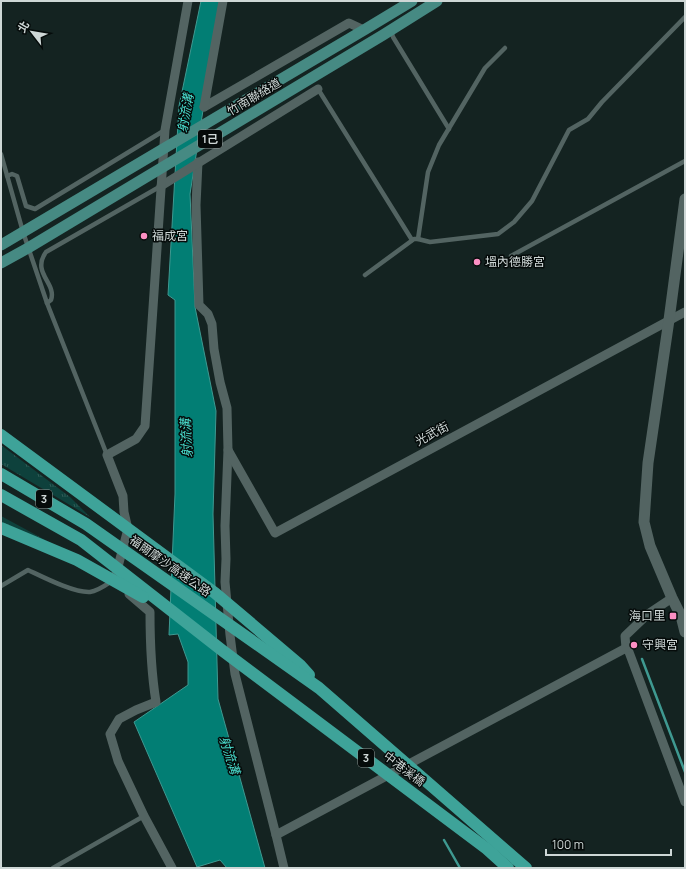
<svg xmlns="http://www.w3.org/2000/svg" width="686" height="869" viewBox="0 0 686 869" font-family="Manrope,'Noto Sans TC',sans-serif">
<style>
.grass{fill:url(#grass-tufts)}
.water{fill:#027e74;stroke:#3f9991}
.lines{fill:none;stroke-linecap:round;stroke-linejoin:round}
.stream{stroke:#3f9991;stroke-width:2.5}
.service{stroke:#536462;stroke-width:4.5}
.minor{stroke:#536462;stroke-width:9}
.tertiary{stroke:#536462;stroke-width:11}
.primary{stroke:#468a83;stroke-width:11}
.motorway{stroke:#3ea399;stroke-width:12}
.poi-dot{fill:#fc8fc3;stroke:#050b0a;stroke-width:1.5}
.labels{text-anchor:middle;stroke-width:3;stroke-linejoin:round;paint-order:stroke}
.shield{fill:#050b0a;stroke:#929a99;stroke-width:1}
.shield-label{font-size:11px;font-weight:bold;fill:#ced7d6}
.street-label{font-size:12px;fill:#ced7d6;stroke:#050b0a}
.poi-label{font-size:12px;fill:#ced7d6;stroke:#050b0a;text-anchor:start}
.water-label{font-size:13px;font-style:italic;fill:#49dacb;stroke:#050b0a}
</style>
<defs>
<pattern id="grass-tufts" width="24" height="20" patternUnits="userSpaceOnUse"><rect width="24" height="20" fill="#0e413c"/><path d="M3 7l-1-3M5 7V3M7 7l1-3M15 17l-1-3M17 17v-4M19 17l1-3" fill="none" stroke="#305c57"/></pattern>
</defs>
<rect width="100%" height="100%" fill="#142321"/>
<!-- grass -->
<g class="grass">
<path d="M1 445 70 497 90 517 1 464Z"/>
<path d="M1 516 60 548 1 522Z"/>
</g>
<!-- water -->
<path class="water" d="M201 1H220L190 194 195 307 216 411 213 514 218 699 265 868H227L220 860 197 867 134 722 188 685V662L178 634 169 635 175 494V300L168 295 179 106Z"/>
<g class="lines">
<!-- stream -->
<g class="stream">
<path d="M642 659 685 772"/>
<path d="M444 840 460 868"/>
</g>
<!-- service -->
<g class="service">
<path d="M391 30 393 37 449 129"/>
<path d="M318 89 412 240"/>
<path d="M1 154 23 232 47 303 107 455"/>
<path d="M7 176 12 174 17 176 26 206 35 209 165 130"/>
<path d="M418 239 428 172 439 145 485 68 505 48"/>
<path d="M511 256 685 161"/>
<path d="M365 275 414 239H418L430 242 498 234 514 222 532 201 569 130 588 119 602 102 685 17"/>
<path d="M47 303 51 300C57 283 31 273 46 252L161 186"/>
<path d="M1 586 28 570C43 577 74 593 90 592 98 591 106 585 112 581"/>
<path d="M53 868 144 816"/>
</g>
<!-- minor -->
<g class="minor">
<path d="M204 107 349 23 364 30"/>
<path d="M204 107 223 1"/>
<path d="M198 162 196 205 199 305 208 314 212 324 214 349 220 382 227 408 228 450 225 526 226 559 225 582 230 635 235 674 276 835 284 868"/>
<path d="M161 186 318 89"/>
<path d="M228 450 275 533 685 312"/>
<path d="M116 574 128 529 124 512 123 496 107 455 136 439 145 426 165 130 188 1"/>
<path d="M129 594 150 612C150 643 151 671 156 702L136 710 119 719 110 734 118 761 144 816 172 868"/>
<path d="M672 598 648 614 625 636 626 648 629 652 685 802"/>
<path d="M276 835 626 648"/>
</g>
<!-- tertiary -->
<path class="tertiary" d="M685 199 669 320 648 463 644 522 650 546 672 598 681 616 685 632"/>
<!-- primary -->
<g class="primary">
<path d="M1 245 364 30 412 1"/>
<path d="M1 263 28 248 383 35 437 1"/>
</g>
<!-- motorway -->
<g class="motorway">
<path d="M1 435 215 593 300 665 309 675"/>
<path d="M1 474 86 524 319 688 526 868"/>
<path d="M1 495 81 540 223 651 487 849 508 868"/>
<path d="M1 528 77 560 143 597"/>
</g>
</g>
<!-- markers -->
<g class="poi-dot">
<circle cx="144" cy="236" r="4"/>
<circle cx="477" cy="262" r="4"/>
<rect x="669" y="612" width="8" height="8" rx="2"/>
<circle cx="634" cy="645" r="4"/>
</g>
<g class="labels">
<!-- shield labels -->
<g class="shield">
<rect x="198" y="130" width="24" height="18" rx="3"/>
<rect x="36" y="490" width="16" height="18" rx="3"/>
<rect x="358" y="749" width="16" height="18" rx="3"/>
</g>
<g class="shield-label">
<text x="210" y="143">1己</text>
<text x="44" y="503">3</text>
<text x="366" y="762">3</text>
</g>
<!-- street labels -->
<g class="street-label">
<text transform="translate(254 97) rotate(-31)" y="4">竹南聯絡道</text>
<text transform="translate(432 434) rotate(-28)" y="4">光武街</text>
<text transform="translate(170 566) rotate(35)" y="4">福爾摩沙高速公路</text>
<text transform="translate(404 769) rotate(37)" y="4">中港溪橋</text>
</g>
<!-- poi labels -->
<g class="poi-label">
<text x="152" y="240">福成宮</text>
<text x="485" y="266">塭內德勝宮</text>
<text x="665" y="620" text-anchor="end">海口里</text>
<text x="642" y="649">守興宮</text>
</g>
<!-- water labels -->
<g class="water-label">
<text transform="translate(185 113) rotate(-80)" y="5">射流溝</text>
<text transform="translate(186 438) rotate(-93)" y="5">射流溝</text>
<text transform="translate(230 755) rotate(72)" y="5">射流溝</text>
</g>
</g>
<!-- border -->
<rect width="686" height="869" fill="none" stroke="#ced7d6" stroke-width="4"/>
<!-- north arrow -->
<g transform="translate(32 32) rotate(301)" stroke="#050b0a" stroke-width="3" paint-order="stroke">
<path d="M0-3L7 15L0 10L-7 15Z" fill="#ced7d6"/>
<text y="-6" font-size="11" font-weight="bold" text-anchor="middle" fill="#ced7d6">北</text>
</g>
<!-- scale -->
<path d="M546 849v6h125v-6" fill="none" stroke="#ced7d6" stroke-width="2"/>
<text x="552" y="849" font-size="12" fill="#ced7d6" stroke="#050b0a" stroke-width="3" paint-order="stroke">100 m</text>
</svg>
